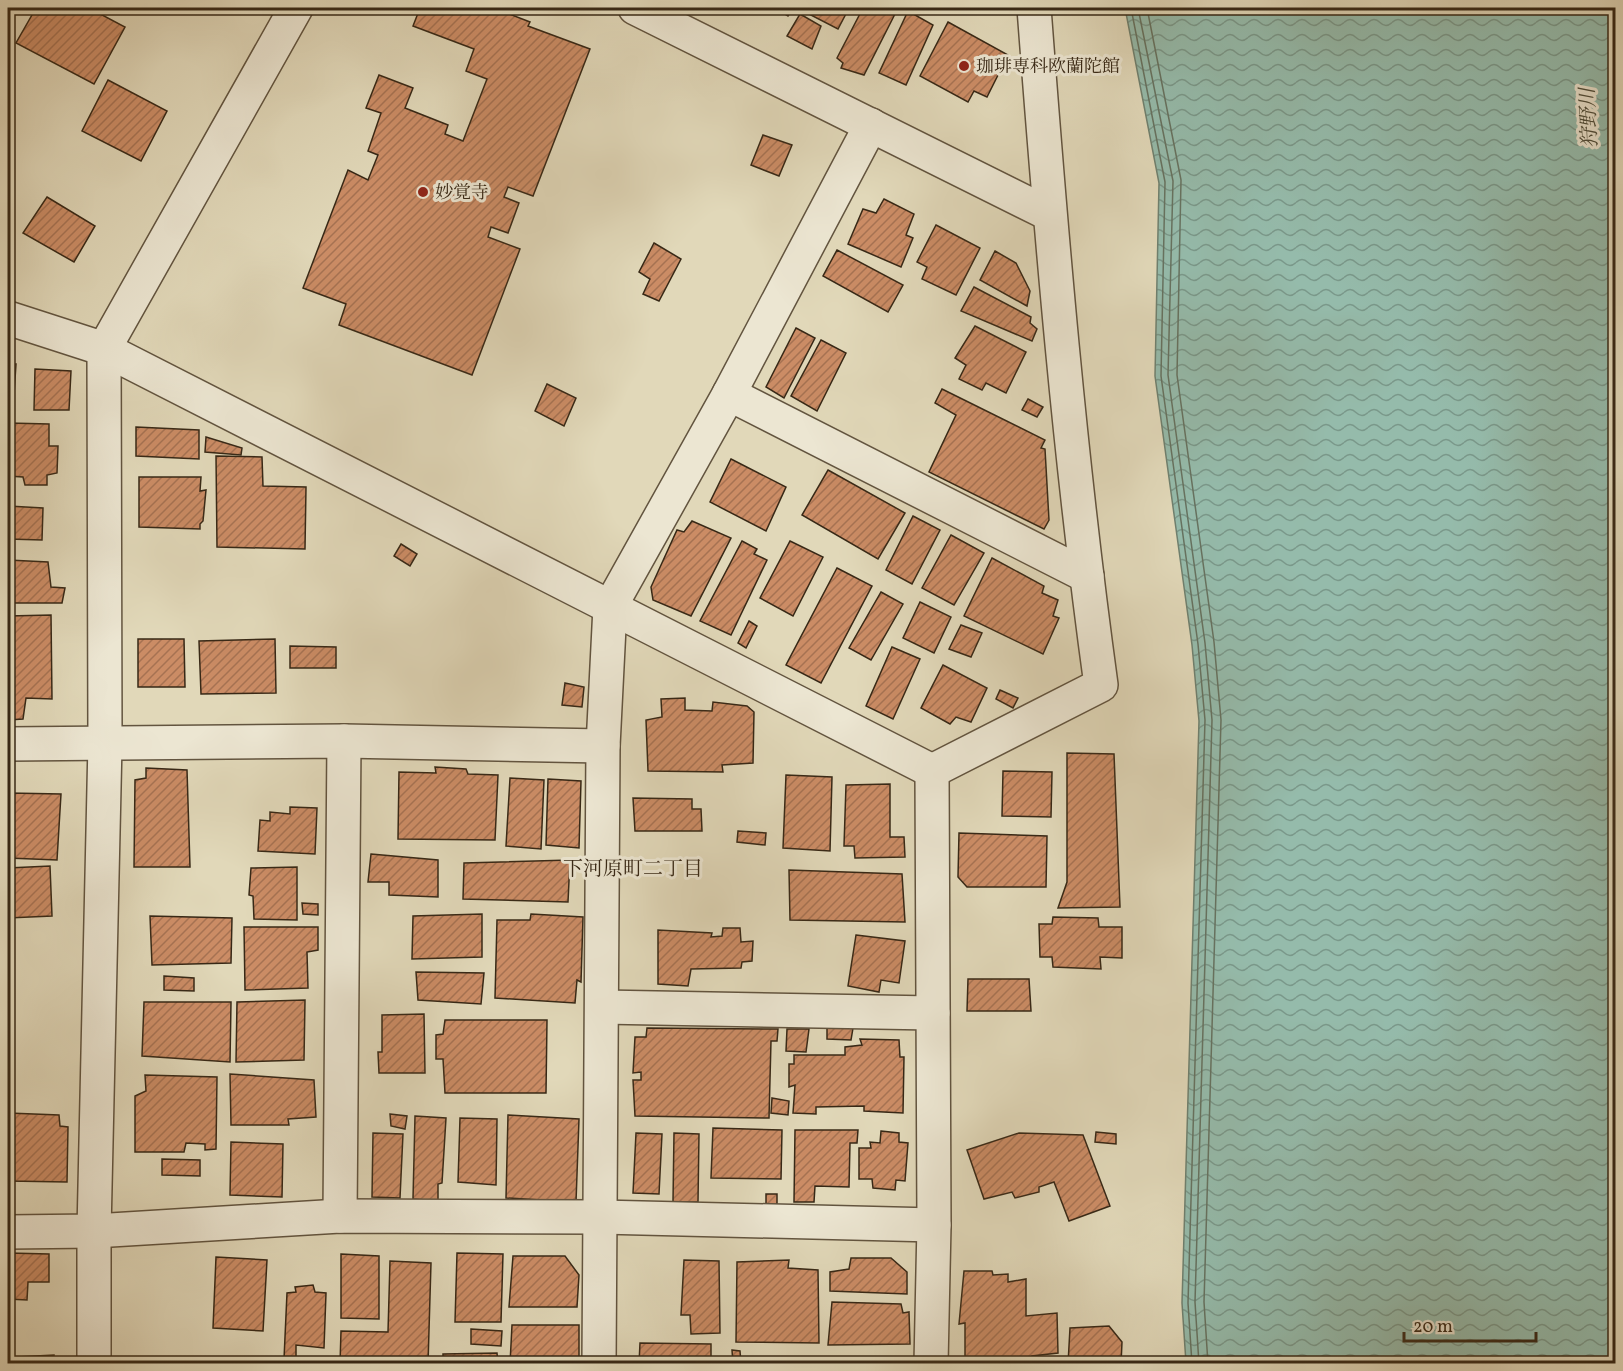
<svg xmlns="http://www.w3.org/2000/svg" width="1623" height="1371" viewBox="0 0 1623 1371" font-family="Vollkorn,'Noto Serif JP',serif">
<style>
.water{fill:url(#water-waves);stroke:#6f806f;stroke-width:1.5}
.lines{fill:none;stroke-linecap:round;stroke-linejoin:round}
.shore{stroke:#667260;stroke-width:1.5}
.building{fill:url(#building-hatch);stroke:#372816;stroke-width:1.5}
.minor-casing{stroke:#62543f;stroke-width:36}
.tertiary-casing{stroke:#62543f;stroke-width:36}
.minor{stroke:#ece6d2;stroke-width:33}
.tertiary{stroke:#ece6d2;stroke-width:33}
.poi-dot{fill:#8f2418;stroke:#ece6d2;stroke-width:2}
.labels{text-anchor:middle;stroke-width:6;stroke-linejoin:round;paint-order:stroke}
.poi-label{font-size:18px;fill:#372816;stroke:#ece6d2;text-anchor:start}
.water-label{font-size:20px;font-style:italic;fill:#4e4d3b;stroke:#ece6d2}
.neighbourhood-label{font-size:20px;fill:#372816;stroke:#ece6d2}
</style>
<defs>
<pattern id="water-waves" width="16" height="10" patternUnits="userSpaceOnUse" patternTransform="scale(1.5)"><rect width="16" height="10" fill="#95bbab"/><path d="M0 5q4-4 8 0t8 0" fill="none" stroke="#7a988a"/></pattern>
<pattern id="building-hatch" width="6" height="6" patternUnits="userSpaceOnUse" patternTransform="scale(1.5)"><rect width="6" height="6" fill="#cb8c65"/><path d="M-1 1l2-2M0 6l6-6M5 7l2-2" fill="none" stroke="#a67252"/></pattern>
</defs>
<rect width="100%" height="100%" fill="#e1d8b9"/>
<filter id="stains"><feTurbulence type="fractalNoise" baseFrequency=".00333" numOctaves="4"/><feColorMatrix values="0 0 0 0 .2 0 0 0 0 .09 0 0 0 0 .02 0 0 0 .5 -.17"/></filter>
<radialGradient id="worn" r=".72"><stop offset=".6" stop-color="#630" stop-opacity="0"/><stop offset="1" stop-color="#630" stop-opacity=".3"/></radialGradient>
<!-- water -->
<path class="water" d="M1125 8H1615V1363H1186L1182 1303 1199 721 1192 645 1155 376 1159 183Z"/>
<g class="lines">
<!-- shore -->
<g class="shore">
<path d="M1131 8 1165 182 1161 376 1198 644 1205 720 1188 1303 1192 1364"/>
<path d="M1138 8 1173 181 1168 375 1205 643 1212 720 1195 1302 1199 1364"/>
<path d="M1147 8 1181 180 1177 375 1214 642 1221 720 1204 1302 1208 1364"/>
</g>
</g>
<!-- building -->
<g class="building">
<path d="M36 8H89L125 27 94 84 16 43Z"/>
<path d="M420 8H494L530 22 528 26 590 49 533 196 508 187 504 197 519 203 508 233 491 227 488 237 520 249 472 375 339 325 346 304 303 288 348 170 368 180 378 155 368 151 381 113 366 108 379 75 413 88 405 108 448 125 445 134 463 141 487 79 466 71 474 49 413 26Z"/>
<path d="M775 8H793L788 16Z"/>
<path d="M805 8H849L838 29 803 11Z"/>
<path d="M863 8H898L864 75 841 68 843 63 837 58Z"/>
<path d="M908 11 933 25 906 85 879 73Z"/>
<path d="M800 14 821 26 812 49 787 36Z"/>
<path d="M948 22 1008 55 987 97 974 91 968 102 920 76Z"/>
<path d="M108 80 167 111 141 161 82 131Z"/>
<path d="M763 135 792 145 779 176 751 165Z"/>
<path d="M47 197 95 226 74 262 23 233Z"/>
<path d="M884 199 914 214 906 235 913 238 901 267 848 244 863 209 876 213Z"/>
<path d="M936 225 980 248 956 295 922 279 927 267 917 262Z"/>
<path d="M654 243 681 259 659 301 643 294 650 279 639 272Z"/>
<path d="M837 250 903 285 888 312 823 276Z"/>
<path d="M995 251 1016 263 1030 291 1027 306 980 280Z"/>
<path d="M974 287 1031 317 1030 323 1037 329 1032 341 961 311Z"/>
<path d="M975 326 1026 352 1006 393 986 383 982 390 959 379 966 365 955 358Z"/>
<path d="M796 328 815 338 784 398 766 387Z"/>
<path d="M821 340 846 353 817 411 791 396Z"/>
<path d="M8 364H16L13 409 8 408Z"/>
<path d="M35 369 71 371 69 410H34Z"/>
<path d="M547 384 576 398 564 426 535 411Z"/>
<path d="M942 389 1045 440 1041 448 1045 449 1049 520 1044 529 929 472 956 415 935 403Z"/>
<path d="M1028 399 1043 407 1037 417 1022 410Z"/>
<path d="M8 423 49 424V446H58L57 473 47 475V485H25L23 477 8 476Z"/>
<path d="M136 427 199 430V459L136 456Z"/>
<path d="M206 437 242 448 241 455 205 452Z"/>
<path d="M216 456 262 457 263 486 306 487 305 549 217 547Z"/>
<path d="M731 459 786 487 766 531 710 502Z"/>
<path d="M828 470 905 513 878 559 802 515Z"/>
<path d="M139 477H201L200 491 206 490 203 521 200 524V529L139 527Z"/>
<path d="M8 506 43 508 42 540 8 539Z"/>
<path d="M913 516 940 530 912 584 886 570Z"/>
<path d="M692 521 731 538 691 616 653 600 651 587 677 530 684 532Z"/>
<path d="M951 535 984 553 954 605 922 588Z"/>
<path d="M742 541 757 549 754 554 767 560 731 635 700 621Z"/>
<path d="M790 541 823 557 793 616 760 598Z"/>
<path d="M401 544 417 554 410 566 394 556Z"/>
<path d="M992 558 1044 586 1042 593 1058 600 1053 616 1059 618 1043 654 964 616Z"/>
<path d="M8 560 48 562 51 587 65 588 62 603H8Z"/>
<path d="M837 568 872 586 821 683 786 665Z"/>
<path d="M881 592 903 604 871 660 849 648Z"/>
<path d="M920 602 951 617 934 653 903 638Z"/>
<path d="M51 615 52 699 26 698 23 719 8 720V616Z"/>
<path d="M749 621 757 626 746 648 738 643Z"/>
<path d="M961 625 982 633 971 657 949 649Z"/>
<path d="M138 639H184L185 687H138Z"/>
<path d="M275 639 276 693 201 694 199 641Z"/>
<path d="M290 646 336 647V668H290Z"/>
<path d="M892 647 920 659 893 719 866 706Z"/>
<path d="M943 665 987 688 971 722 956 717 950 724 921 708Z"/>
<path d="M565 683 584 687 582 707 562 705Z"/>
<path d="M1000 690 1018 698 1013 708 996 699Z"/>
<path d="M685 698V710L712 711 713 702 747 706 754 712 753 763 722 765 723 772 648 771 646 720 662 717 661 699Z"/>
<path d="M1067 753 1114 754 1120 907 1058 908 1067 882Z"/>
<path d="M435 767 466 769 468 774 498 775 495 840 398 839 399 772 436 773Z"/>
<path d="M146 768 187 770 190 867H134L135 780 146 778Z"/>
<path d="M1003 771 1052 772 1051 817 1002 816Z"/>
<path d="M786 775 832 777 830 851 783 848Z"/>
<path d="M510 778 544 780 541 849 506 846Z"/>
<path d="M548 779 581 781 579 848 546 845Z"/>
<path d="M890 784V837H904L905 857 855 858 854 846H844L846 785Z"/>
<path d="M8 793 61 794 57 860 8 858Z"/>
<path d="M633 798 692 799V809H701L702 831H635Z"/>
<path d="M290 807 317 808 315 854 258 851 260 820 270 821V812L290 814Z"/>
<path d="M738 831 766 833 765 845 737 842Z"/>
<path d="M959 833 1047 836 1046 887H967L958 877Z"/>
<path d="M371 854 438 860V897L389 895V882H368Z"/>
<path d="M570 860 568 902 463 899 464 863Z"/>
<path d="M50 866 52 916 8 918V868Z"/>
<path d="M297 867V920L254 919 253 896 249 895 251 868Z"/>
<path d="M789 870 902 874 905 922 790 920Z"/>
<path d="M302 903 318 904V915L303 914Z"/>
<path d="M482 914V957L412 959 413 916Z"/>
<path d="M531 914 583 917 581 982 577 980 575 1003 495 998 497 920H530Z"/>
<path d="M150 916 232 918 231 963 152 965Z"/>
<path d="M1053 917 1098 918 1099 927H1122V958L1100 957 1101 969 1053 967 1052 957H1040L1039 924H1052Z"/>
<path d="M244 927H318V950L307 952 308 988 245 990Z"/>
<path d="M723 928H740L741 942 753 941 752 961 742 962 741 968 691 969 688 986 658 984V930L712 933 711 937 722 936Z"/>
<path d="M856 935 905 941 899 983 881 980 879 992 848 986Z"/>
<path d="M416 972 484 973 481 1004 418 1000Z"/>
<path d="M164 976 194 978V991L164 990Z"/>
<path d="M968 979H1029L1031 1011H967Z"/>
<path d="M305 1000 304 1060 236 1062 237 1002Z"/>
<path d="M144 1002H231L230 1062 142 1056Z"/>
<path d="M424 1014 425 1073H379L378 1052H382V1015Z"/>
<path d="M445 1020H547L546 1093H445L443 1059H436V1035L443 1034Z"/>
<path d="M827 1027 853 1028 851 1040 827 1039Z"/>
<path d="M647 1028 778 1029 777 1041H771L769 1118 635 1116 633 1080H641V1072L633 1073 635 1037H646Z"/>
<path d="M787 1029H809L806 1052 786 1051Z"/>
<path d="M860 1039 899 1040 900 1057H904L903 1113 864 1111V1106L816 1107V1114L793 1113 795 1085 789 1087V1064H794V1055H845V1047L862 1045Z"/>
<path d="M230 1074 314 1080 316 1117 288 1119 289 1125H231Z"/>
<path d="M145 1075 217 1077 216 1149 205 1150V1144L186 1143 184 1152H135V1096L146 1091Z"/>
<path d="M772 1098 789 1101 788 1115 771 1113Z"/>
<path d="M8 1113 59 1115 60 1126 68 1127 67 1182 8 1181Z"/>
<path d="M390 1114 407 1116 405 1129 391 1126Z"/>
<path d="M508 1115 579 1119 576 1202 506 1198Z"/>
<path d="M415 1116 446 1118 442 1183 438 1184V1201L413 1199Z"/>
<path d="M460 1118 497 1119 496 1185 458 1182Z"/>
<path d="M713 1128 782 1130 781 1179 711 1178Z"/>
<path d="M795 1130H858L857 1143H850L849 1187 815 1186 814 1202H794Z"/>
<path d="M881 1131 899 1133V1142L908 1143 905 1181 896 1180 895 1190 873 1188 872 1179H859V1148H871L870 1142 880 1143Z"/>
<path d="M1096 1132 1116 1134V1144L1095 1142Z"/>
<path d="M373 1133 403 1134 400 1198 372 1197Z"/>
<path d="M636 1133 662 1134 659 1194 633 1193Z"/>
<path d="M674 1133 699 1134 698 1202H673Z"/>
<path d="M1019 1133 1083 1135 1110 1206 1069 1221 1054 1182 1039 1187V1192L1015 1198 1012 1192 984 1199 967 1150Z"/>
<path d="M231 1142 283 1144 282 1197 230 1195Z"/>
<path d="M162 1159 200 1160V1176L162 1175Z"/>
<path d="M766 1194H777V1207L766 1208Z"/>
<path d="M8 1253 49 1254V1282H28L27 1300 8 1299Z"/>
<path d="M457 1253 503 1254 501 1322H455Z"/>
<path d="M341 1254 379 1256V1319L341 1318Z"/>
<path d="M513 1256H565L579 1275 577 1307H509Z"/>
<path d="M216 1257 267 1260 263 1331 213 1328Z"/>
<path d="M851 1258H891L907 1272V1294L830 1291V1272L849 1269Z"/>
<path d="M684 1260 719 1261 720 1333 691 1334 690 1315H681Z"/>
<path d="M789 1260 788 1268 818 1270 819 1343 736 1342 737 1262Z"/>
<path d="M390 1261 431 1263 428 1364H340L341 1331 388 1332Z"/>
<path d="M964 1271H992L993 1275 1008 1274V1282L1026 1279V1316L1057 1313 1058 1353 1032 1356 1031 1364H989V1358H965V1323L959 1324Z"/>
<path d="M313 1285 315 1292 326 1293 324 1348 296 1345V1361L284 1359 287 1293 296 1292 295 1287Z"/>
<path d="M832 1302 901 1304 903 1313 909 1312 910 1344 828 1345Z"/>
<path d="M512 1325H579V1364H510Z"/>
<path d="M1109 1326 1122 1342 1121 1364H1068L1070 1328Z"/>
<path d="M471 1329 502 1331 501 1346 471 1344Z"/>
<path d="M640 1343 711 1344V1364H639Z"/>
<path d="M732 1350 740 1351 741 1364H733Z"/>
<path d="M497 1353 498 1364H443V1354Z"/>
<path d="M54 1355V1364H17V1357Z"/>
<path d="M833 1357 904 1362V1364H833Z"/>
<path d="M818 1361V1364H800V1362Z"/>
</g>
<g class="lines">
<!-- minor casing -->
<g class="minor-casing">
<g id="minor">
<path d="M8 318 104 349 932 771"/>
<path d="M729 394 1087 576"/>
<path d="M8 744 344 741 603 746"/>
<path d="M932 771 1101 685C1070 460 1051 234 1034 8"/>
<path d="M602 1007 933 1013"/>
<path d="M340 1216 344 741"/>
<path d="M8 1232 94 1231 340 1216 601 1217 934 1225"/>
<path d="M94 1364V1231L105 743 104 349 296 8"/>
<path d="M599 1364 603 746 610 607"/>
<path d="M931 1364 934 1225 932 771"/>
</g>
</g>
<!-- tertiary casing -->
<g class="tertiary-casing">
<g id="tertiary">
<path d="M635 8 1049 214"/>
<path d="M610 607 729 394 871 125"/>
</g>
</g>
<!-- minor -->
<use href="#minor" class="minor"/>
<!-- tertiary -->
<use href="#tertiary" class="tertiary"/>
</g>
<!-- markers -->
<g class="poi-dot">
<circle cx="964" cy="66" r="6"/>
<circle cx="423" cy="192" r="6"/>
</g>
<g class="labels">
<!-- poi labels -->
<g class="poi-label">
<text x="976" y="72">珈琲専科欧蘭陀館</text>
<text x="435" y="198">妙覚寺</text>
</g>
<!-- water labels -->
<g class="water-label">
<text transform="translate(1588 118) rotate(-93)" y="7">狩野川</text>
</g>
<!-- neighbourhood labels -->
<g class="neighbourhood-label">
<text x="633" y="875">下河原町二丁目</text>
</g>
</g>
<!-- margin -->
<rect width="1623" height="1371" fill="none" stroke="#e1d8b9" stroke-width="30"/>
<rect x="9" y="9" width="1605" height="1353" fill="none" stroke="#372816" stroke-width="3"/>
<rect x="15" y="15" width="1593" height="1341" fill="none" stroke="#372816" stroke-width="1.5"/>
<!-- scale -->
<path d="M1404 1332v9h132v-9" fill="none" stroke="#372816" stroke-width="3"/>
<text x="1413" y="1332" font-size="18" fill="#372816" stroke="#ece6d2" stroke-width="4.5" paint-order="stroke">20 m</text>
<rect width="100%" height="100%" filter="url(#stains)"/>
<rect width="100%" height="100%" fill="url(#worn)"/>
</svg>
